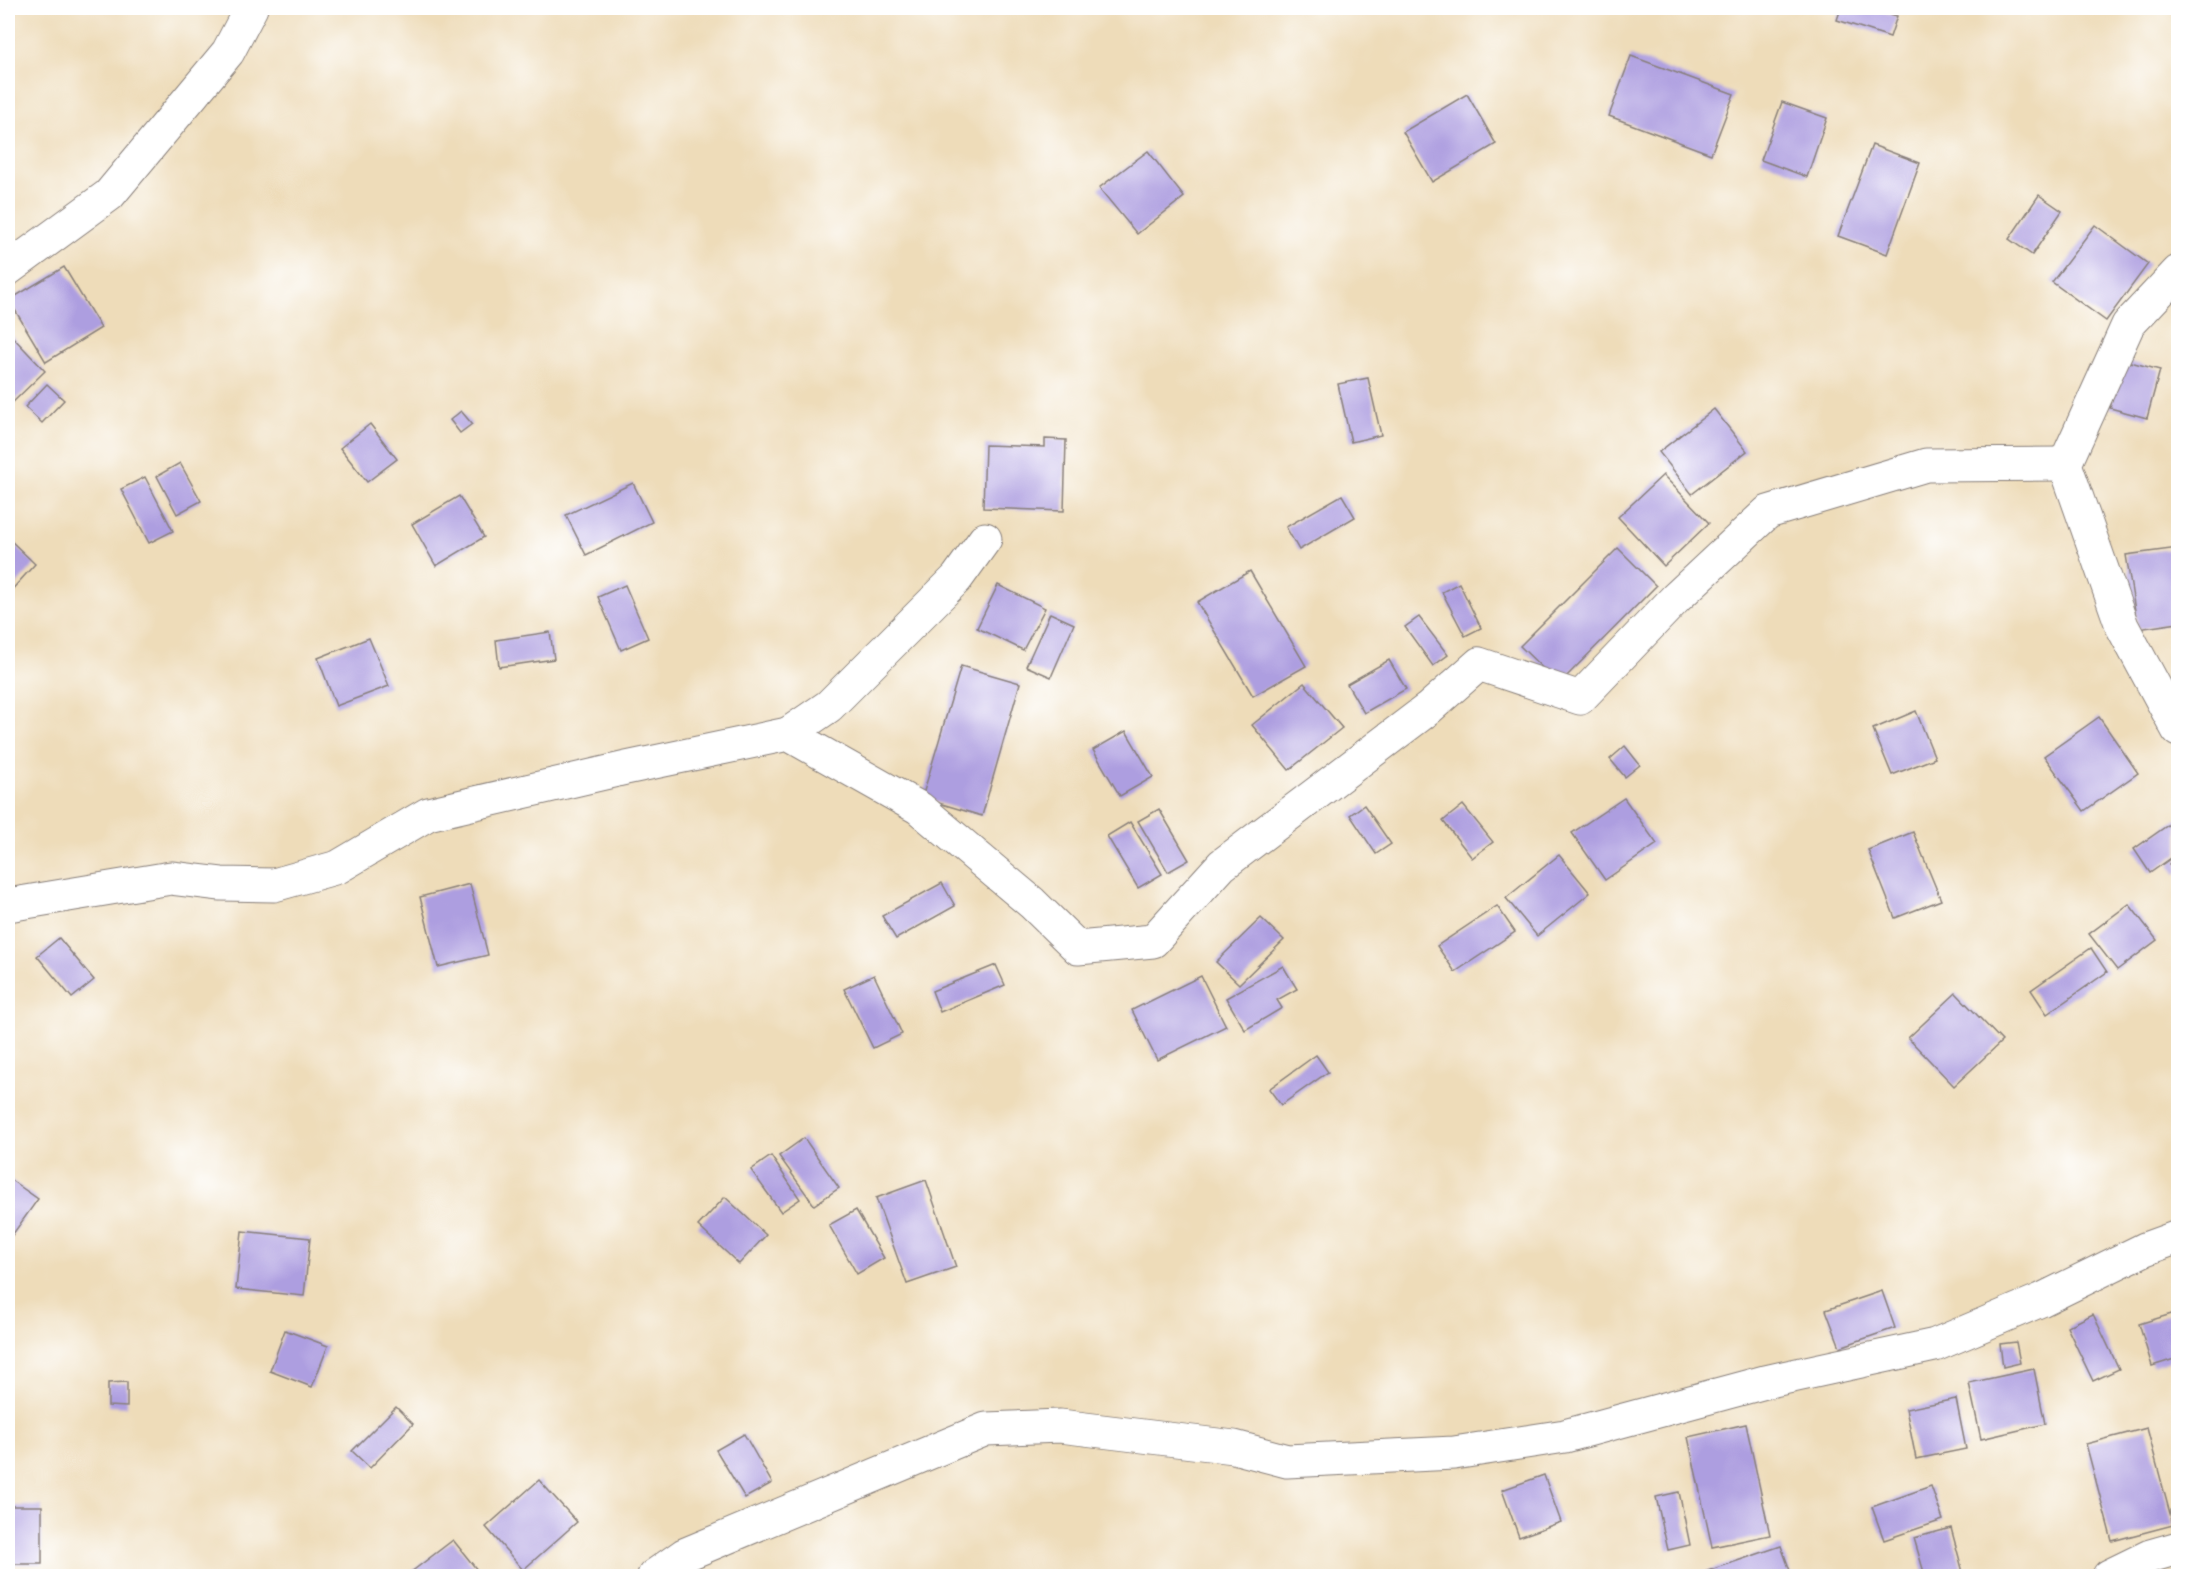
<svg xmlns="http://www.w3.org/2000/svg" width="2186" height="1584" viewBox="0 0 2186 1584" font-family="'Playpen Sans',sans-serif">
<style>
.building{fill:#ad9ee0}
.lines{fill:none;stroke-linecap:round;stroke-linejoin:round}
.minor-casing{stroke:#887f7a;stroke-width:35}
.minor{stroke:#fff;stroke-width:33}
</style>
<rect width="100%" height="100%" fill="#fff"/>
<filter id="ink" filterUnits="userSpaceOnUse"><feTurbulence type="fractalNoise" baseFrequency=".0167" numOctaves="2"/><feDisplacementMap in="SourceGraphic" scale="12" xChannelSelector="R" yChannelSelector="G"/><feConvolveMatrix kernelMatrix="1 2 1 2 8 2 1 2 1" color-interpolation-filters="sRGB"/></filter>
<filter id="wash" filterUnits="userSpaceOnUse"><feTurbulence type="fractalNoise" baseFrequency=".008" numOctaves="4" result="noise"/><feDisplacementMap in="SourceGraphic" scale="24" xChannelSelector="R" yChannelSelector="G"/><feGaussianBlur stdDeviation="1.35" result="paint"/><feColorMatrix in="noise" values="0 0 0 0 0 0 0 0 0 0 0 0 0 0 0 0 0 1.4 0 .05"/><feComposite in="paint" operator="in"/></filter>
<g filter="url(#wash)">
<rect width="100%" height="100%" fill="#eedcb9"/>
<g id="blocks">
<!-- building -->
<g class="building">
<path d="M1841 8H1871L1897 16 1890 37 1837 20Z"/>
<path d="M1631 56 1734 94 1711 154 1609 116Z"/>
<path d="M1467 94 1496 144 1432 182 1403 132Z"/>
<path d="M1782 102 1827 118 1807 177 1761 160Z"/>
<path d="M1872 145 1920 163 1887 254 1838 236Z"/>
<path d="M1148 151 1184 197 1137 234 1099 188Z"/>
<path d="M2039 195 2062 211 2032 255 2009 239Z"/>
<path d="M2095 225 2148 264 2106 321 2052 282Z"/>
<path d="M64 267 101 328 46 362 9 300Z"/>
<path d="M8 332 45 371 8 407Z"/>
<path d="M2123 360 2160 370 2147 418 2110 408Z"/>
<path d="M1368 378 1381 435 1351 442 1338 384Z"/>
<path d="M47 384 64 400 42 423 25 407Z"/>
<path d="M1714 409 1747 451 1692 494 1659 452Z"/>
<path d="M461 411 472 424 460 433 450 420Z"/>
<path d="M370 424 397 459 367 482 340 448Z"/>
<path d="M1045 439 1066 440 1064 511 983 508 985 445 1045 447Z"/>
<path d="M180 463 201 501 177 514 157 476Z"/>
<path d="M1663 475 1709 523 1664 566 1618 517Z"/>
<path d="M145 477 173 531 149 543 121 489Z"/>
<path d="M633 483 652 522 586 555 566 515Z"/>
<path d="M1342 495 1355 517 1299 550 1286 527Z"/>
<path d="M459 496 484 537 436 566 412 524Z"/>
<path d="M8 538 35 564 8 594Z"/>
<path d="M1618 548 1656 586 1559 684 1520 646Z"/>
<path d="M2178 548V623L2138 629 2126 555Z"/>
<path d="M1250 571 1306 666 1253 696 1197 602Z"/>
<path d="M1459 583 1481 628 1465 636 1442 592Z"/>
<path d="M625 585 648 638 621 650 598 597Z"/>
<path d="M998 585 1045 608 1023 650 977 628Z"/>
<path d="M1050 613 1074 624 1051 677 1026 666Z"/>
<path d="M1419 617 1448 655 1433 666 1405 627Z"/>
<path d="M550 632 554 659 499 667 496 640Z"/>
<path d="M369 638 389 686 336 706 318 658Z"/>
<path d="M1389 660 1406 689 1364 713 1347 684Z"/>
<path d="M961 666 1020 683 982 816 922 798Z"/>
<path d="M1304 683 1342 728 1289 770 1252 725Z"/>
<path d="M1916 711 1935 758 1892 775 1873 729Z"/>
<path d="M2099 717 2138 773 2084 811 2044 756Z"/>
<path d="M1126 731 1153 777 1120 796 1093 750Z"/>
<path d="M1625 746 1640 765 1625 777 1610 759Z"/>
<path d="M1624 798 1657 844 1605 880 1572 833Z"/>
<path d="M1364 805 1391 844 1376 854 1350 815Z"/>
<path d="M1463 805 1493 842 1472 858 1443 821Z"/>
<path d="M1159 809 1189 860 1168 872 1138 821Z"/>
<path d="M2178 818V853L2150 873 2134 849Z"/>
<path d="M1130 822 1162 874 1138 888 1107 836Z"/>
<path d="M1913 832 1941 900 1895 918 1868 850Z"/>
<path d="M1559 855 1590 893 1537 936 1506 898Z"/>
<path d="M2178 857V873L2176 875 2169 864Z"/>
<path d="M942 883 955 906 896 939 882 916Z"/>
<path d="M470 884 488 955 438 967 420 897Z"/>
<path d="M2129 904 2157 940 2117 970 2089 934Z"/>
<path d="M1497 906 1515 932 1455 972 1437 946Z"/>
<path d="M1261 918 1284 940 1239 984 1216 962Z"/>
<path d="M59 938 94 980 72 998 37 956Z"/>
<path d="M2091 948 2107 972 2047 1014 2031 990Z"/>
<path d="M996 965 1005 985 940 1012 932 991Z"/>
<path d="M1283 966 1297 989 1277 1000 1282 1008 1245 1030 1226 998Z"/>
<path d="M874 975 902 1034 873 1048 844 989Z"/>
<path d="M1201 976 1226 1026 1157 1060 1132 1010Z"/>
<path d="M1956 993 2002 1041 1954 1086 1908 1038Z"/>
<path d="M1316 1055 1328 1072 1281 1105 1269 1089Z"/>
<path d="M804 1138 839 1188 814 1205 779 1156Z"/>
<path d="M771 1156 800 1199 781 1212 751 1170Z"/>
<path d="M8 1178 38 1199 8 1241Z"/>
<path d="M926 1180 956 1267 907 1284 876 1198Z"/>
<path d="M725 1197 766 1235 739 1264 698 1226Z"/>
<path d="M856 1210 884 1258 857 1274 829 1225Z"/>
<path d="M242 1231 310 1238 304 1296 236 1289Z"/>
<path d="M1882 1291 1895 1328 1840 1347 1826 1310Z"/>
<path d="M2178 1312V1358L2152 1366 2139 1324Z"/>
<path d="M2093 1314 2119 1369 2093 1381 2067 1327Z"/>
<path d="M285 1330 328 1346 312 1387 270 1371Z"/>
<path d="M2016 1342 2020 1363 2003 1367 2000 1344Z"/>
<path d="M2034 1369 2045 1424 1981 1439 1969 1383Z"/>
<path d="M127 1382V1407L108 1406V1383Z"/>
<path d="M1956 1399 1966 1449 1916 1459 1906 1409Z"/>
<path d="M396 1407 413 1424 370 1468 352 1451Z"/>
<path d="M1746 1424 1770 1535 1712 1547 1688 1437Z"/>
<path d="M2147 1428 2173 1525 2112 1541 2086 1444Z"/>
<path d="M744 1434 772 1483 745 1498 716 1450Z"/>
<path d="M1544 1475 1561 1522 1519 1537 1502 1490Z"/>
<path d="M539 1480 577 1522 523 1570 486 1527Z"/>
<path d="M1931 1486 1943 1520 1884 1540 1872 1507Z"/>
<path d="M1679 1492 1690 1545 1668 1550 1656 1497Z"/>
<rect x="8" y="1506" width="34" height="58"/>
<path d="M1951 1528 1964 1576H1925L1914 1538Z"/>
<path d="M453 1540 482 1576H406Z"/>
<path d="M1781 1546 1792 1576H1693Z"/>
</g>
</g>
</g>
<g filter="url(#ink)">
<use href="#blocks" fill-opacity="0" stroke="#887f7a" stroke-width="1.5"/>
<g class="lines">
<!-- minor casing -->
<g class="minor-casing">
<g id="minor">
<path d="M8 269 109 195 228 52 251 8"/>
<path d="M2178 272 2128 325 2065 464 2122 626 2178 730"/>
<path d="M788 734 829 706 957 578 985 539"/>
<path d="M8 905 171 878 221 884 274 885 338 867 428 814 626 768 788 734 919 808 1032 903 1078 948 1153 941 1222 865 1428 709 1479 664 1580 698 1676 598 1768 512 1926 465 2065 464"/>
<path d="M654 1576 684 1555 986 1429 1060 1426 1234 1447 1287 1461 1454 1453 1565 1436 1765 1382 1935 1345 2041 1300 2145 1249 2178 1237"/>
<path d="M2109 1576 2150 1556 2178 1548"/>
</g>
</g>
<!-- minor -->
<use href="#minor" class="minor"/>
</g>
</g>
<!-- margin -->
<rect width="2186" height="1584" fill="none" stroke="#fff" stroke-width="30"/>
</svg>
